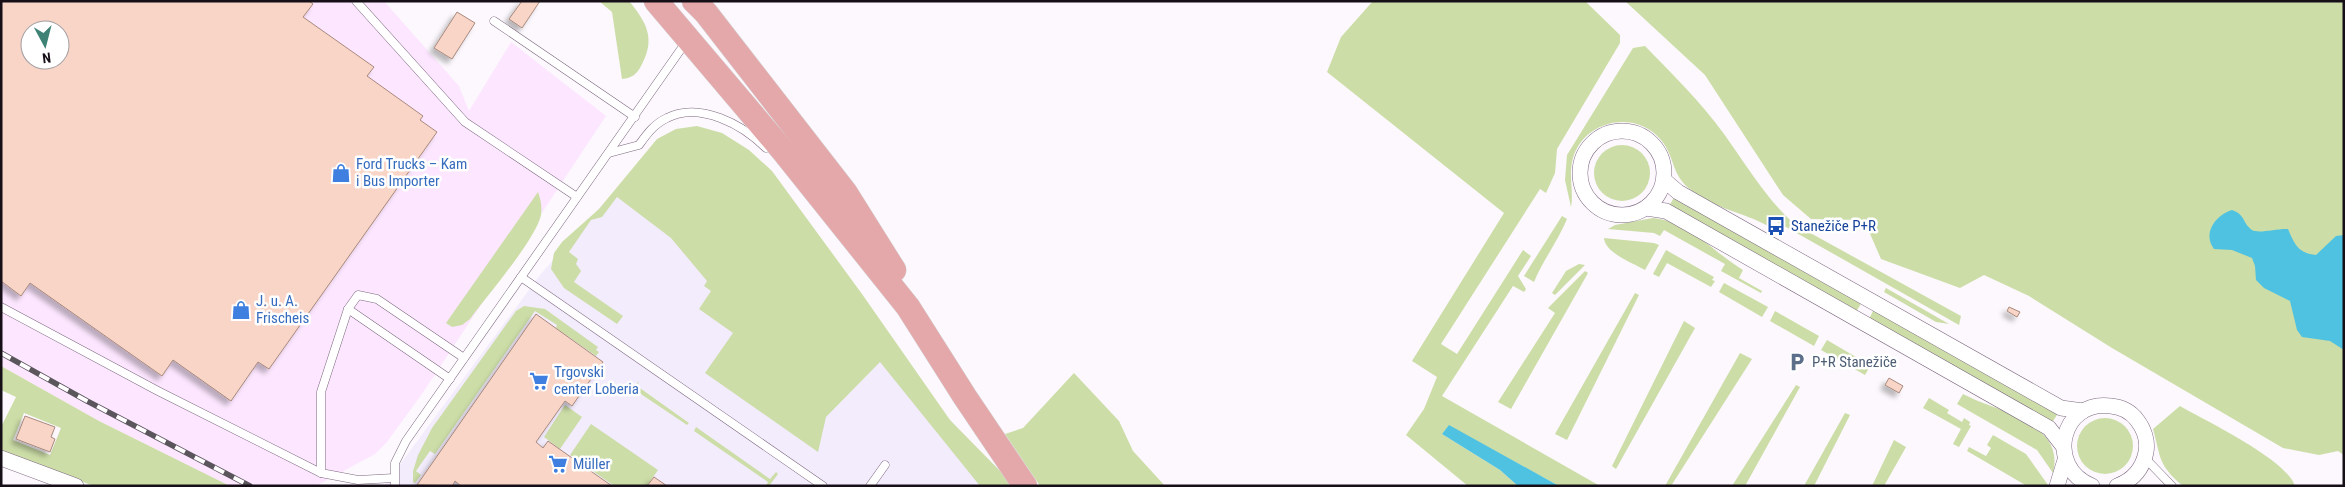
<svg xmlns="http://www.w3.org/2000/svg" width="2345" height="487" viewBox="0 0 2345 487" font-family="'Roboto Condensed',sans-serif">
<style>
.commercial{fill:#f3ecfd}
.built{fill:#fde6ff;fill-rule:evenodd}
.green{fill:#ccdda7;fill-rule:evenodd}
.water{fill:#4fc2e1}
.building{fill:#f8d5c7;stroke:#a8897d;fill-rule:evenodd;filter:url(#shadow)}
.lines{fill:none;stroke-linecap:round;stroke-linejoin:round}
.lane-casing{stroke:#7e6980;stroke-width:9}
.street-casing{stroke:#7e6980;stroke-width:16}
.primary-casing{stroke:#d5d4d5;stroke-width:25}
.lane{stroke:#fff;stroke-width:8}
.street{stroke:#fff;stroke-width:15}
.primary{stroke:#e4a8aa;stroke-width:24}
.rail-casing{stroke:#5b555c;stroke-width:5.5}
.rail{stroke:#fff;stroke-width:4;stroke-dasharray:11;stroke-linecap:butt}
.labels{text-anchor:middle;stroke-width:5;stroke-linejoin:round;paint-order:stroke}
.shop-label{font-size:15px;fill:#366cbe;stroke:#fff;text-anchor:start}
.transit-label{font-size:15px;fill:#164399;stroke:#fff;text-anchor:start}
.service-label{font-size:15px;fill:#4e5e75;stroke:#fff;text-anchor:start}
</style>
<defs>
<filter id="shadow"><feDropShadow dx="-4.5" dy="4.5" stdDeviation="2.5" flood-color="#0004"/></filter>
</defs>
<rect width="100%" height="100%" fill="#fcf8fd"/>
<!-- commercial -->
<path class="commercial" d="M658 142 950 420 1000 471 1011 486H384L540 275Z"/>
<!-- built -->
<path class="built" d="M1 1H384L459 86 469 111 511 42 606 116 422 394 387 442 375 454 316 486H230L99 421 1 366ZM30 30H60V60H30Z"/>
<!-- green -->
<g class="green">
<path d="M599 1H629C647 23 656 39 641 66 637 74 632 78 622 79L612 12Z"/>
<path d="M1373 1H1585L1620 35V43L1557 149 1555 173 1546 193 1540 189 1441 344 1457 354 1523 250 1531 256 1518 276 1526 289 1524 292 1513 286 1442 396 1600 486H1559L1449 426 1442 434 1500 470 1518 486H1468L1406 435 1424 409 1437 377 1412 361 1504 213 1327 72 1341 37Z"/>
<path d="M1625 1H2344V455L2338 451 2319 455 2283 448 2112 348 2029 296 1984 275 1960 288 1881 259 1864 220 1811 219 1783 195 1705 75Z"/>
<path d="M1645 46C1672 74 1701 102 1724 134 1747 166 1765 197 1794 224L1961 316 1959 325 1772 219 1768 226C1743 212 1715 209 1692 191 1670 174 1676 158 1661 140 1636 109 1584 120 1573 158 1568 175 1574 191 1571 207L1565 180 1567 155 1633 48Z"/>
<path d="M697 126 722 133 749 150 772 171 862 294 950 420 1000 471 1011 486H980L880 362 826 417 818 452 705 373 733 333 699 309 711 291 704 286 707 281 671 238 617 197 602 217 591 220 569 252 578 259 576 264 581 271 574 282 623 316 617 324 564 288 551 269 554 253 562 242 599 209 657 139 676 129Z"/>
<circle cx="1622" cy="173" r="28"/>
<path d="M538 192C541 201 542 206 541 215 536 239 487 296 470 319L462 325 452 327 446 323Z"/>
<path d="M1675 196 1862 302 1856 312 1669 206Z"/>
<path d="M1562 216 1567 219C1558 241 1543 260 1534 282L1524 276Z"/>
<path d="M1653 218C1690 222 1713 252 1743 270L1739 278 1762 291 1761 293 1721 271 1725 264 1664 230 1660 236 1654 233 1608 229 1615 225Z"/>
<path d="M1604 238 1654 243 1659 245 1645 270C1633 263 1605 253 1604 238Z"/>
<path d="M1666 250 1714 277 1712 280 1715 281 1711 287 1667 263 1659 277 1653 274Z"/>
<path d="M1579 264 1585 265 1555 295 1552 293 1566 271Z"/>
<path d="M1585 271 1588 273 1511 409 1498 402 1555 313 1548 308Z"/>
<path d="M1724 283 1768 307 1762 317 1719 292Z"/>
<path d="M1886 288 1949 324 1936 322 1884 292Z"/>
<path d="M1635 293 1639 295 1567 440 1555 434Z"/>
<path d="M524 306 545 309 598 347 596 350 599 352 596 356 556 328 557 325 535 311 435 454 430 451 416 471 421 475 415 483 413 482V471L418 455 432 428 516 311Z"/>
<path d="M1874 309 2058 413 2052 423 1869 319Z"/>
<path d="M1775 311 1819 336 1814 346 1770 321Z"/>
<path d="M1684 321 1695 328 1616 469 1612 466Z"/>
<path d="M1827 340 1868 364 1866 367 1869 368 1865 375 1821 350Z"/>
<path d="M1740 353 1752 359 1671 486H1665Z"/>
<path d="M1 366 99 421 230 486H94L1 452V427L16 397 1 390ZM24 413 61 428 50 455 13 440Z"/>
<path d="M1074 373 1119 421 1133 451 1165 486H1040L1005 434 1023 428Z"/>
<path d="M639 381 637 386 689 423 687 425 635 390 631 395 629 394Z"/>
<path d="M1796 385 1800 387 1745 486H1732Z"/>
<path d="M1963 394C1994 411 2066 421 2053 473L2037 450 1957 404Z"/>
<path d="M1929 398 1949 410 1947 413 1962 422 1964 418 1970 422 1969 425 1971 426 1959 447 1953 444 1961 429 1923 408Z"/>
<path d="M565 405 582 417 560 449 544 437Z"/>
<path d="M2180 406C2206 421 2286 459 2295 486H2183C2158 465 2161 458 2153 429Z"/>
<path d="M1845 413 1850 415 1814 486H1804Z"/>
<circle cx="2105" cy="446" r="28"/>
<path d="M591 424 658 470 647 486H614L570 455Z"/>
<path d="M696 427 770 479 776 472 778 474 769 486H766L768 482 694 431Z"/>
<path d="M1993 435 2026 454 2048 485 2027 486 1967 451 1969 447 1986 456 1991 448 1987 445Z"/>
<path d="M1894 440 1906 447 1884 486H1872Z"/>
</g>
<!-- water -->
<g class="water">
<path d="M2232 210C2246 215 2242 223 2252 230 2259 234 2278 228 2288 229 2295 245 2298 253 2316 255L2336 236 2344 235V350L2330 341 2302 337 2297 330 2290 301 2264 288 2256 280 2255 266 2252 258 2232 250 2214 249C2202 233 2216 215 2232 210Z"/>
<path d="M1449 425 1559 486H1518L1500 470 1442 434Z"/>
</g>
<!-- building -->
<g class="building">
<path d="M1 1H309L313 4 303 17 374 67 367 76 423 116 420 120 437 132 269 369 258 362 231 401 173 360 162 376 30 283 21 296 1 281ZM30 30H60V60H30Z"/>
<path d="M522 1H540L522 28 509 19Z"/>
<path d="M457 12 475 23 452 59 434 48Z"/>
<path d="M2009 307 2020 312 2017 317 2007 311Z"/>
<path d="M536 314 603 362 572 406 565 401 536 442 543 448 548 441 612 486H461L455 481 453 485 455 486 417 485Z"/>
<path d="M1889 378 1903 386 1899 393 1885 385Z"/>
<path d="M25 416 55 427 51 437 55 439 50 452 16 439Z"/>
<path d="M654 477 667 486H647Z"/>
</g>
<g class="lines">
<!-- lane casing -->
<g class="lane-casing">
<g id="lane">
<path d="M356 1 465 122 577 197"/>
<path d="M494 21 635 117"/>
<path d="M609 153 639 145C647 134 654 124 667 118 700 101 743 125 766 148"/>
<path d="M521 277 823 486"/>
<path d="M1 307 158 391 321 473 358 480 394 478"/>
<path d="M348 309 450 379"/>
<path d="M2145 458 2172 486"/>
<path d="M321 473V392L348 309 358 295 377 299 464 358"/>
<path d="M395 486V463L406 441 686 42"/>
<path d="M870 486 885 465"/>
</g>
</g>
<!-- street casing -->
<g class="street-casing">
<g id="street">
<circle cx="1622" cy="173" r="42"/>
<path d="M1664 180 1678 192 2061 408 2083 411"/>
<path d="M1646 208 1666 211 2049 428 2063 446"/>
<path d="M1 458 76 486"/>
<path d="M2057 486 2065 460"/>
<path d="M2092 486C2045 467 2061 399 2111 406 2121 407 2131 412 2137 420 2144 429 2148 441 2146 452 2143 468 2133 480 2117 486"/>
</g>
</g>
<!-- primary casing -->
<g class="primary-casing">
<g id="primary">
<path d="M656 1 784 152 908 307 965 397 1025 486"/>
<path d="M694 1 706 13 845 192 894 270"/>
</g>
</g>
<!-- lane -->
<use href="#lane" class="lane"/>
<!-- street -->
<use href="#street" class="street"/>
<!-- primary -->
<use href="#primary" class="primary"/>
<!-- rail casing -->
<g class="rail-casing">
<path id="rail" d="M1 353 87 401 250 486"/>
</g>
<!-- rail -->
<use href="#rail" class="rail"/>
</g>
<!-- icons -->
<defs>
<g id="shop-bare" transform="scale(1.5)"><path d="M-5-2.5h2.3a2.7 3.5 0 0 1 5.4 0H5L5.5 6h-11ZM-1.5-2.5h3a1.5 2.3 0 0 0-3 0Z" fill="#3f7fe0" stroke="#fff" stroke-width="2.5" paint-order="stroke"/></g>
<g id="bus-bare" transform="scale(1.5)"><path d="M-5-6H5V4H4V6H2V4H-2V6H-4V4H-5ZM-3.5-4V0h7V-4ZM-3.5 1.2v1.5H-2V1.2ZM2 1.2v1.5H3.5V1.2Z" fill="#1a4fb4" stroke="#fff" stroke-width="2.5" paint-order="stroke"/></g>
<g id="parking-bare" transform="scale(1.5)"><path d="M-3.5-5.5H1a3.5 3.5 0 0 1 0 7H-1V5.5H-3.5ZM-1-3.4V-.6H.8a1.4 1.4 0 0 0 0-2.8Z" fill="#5c6f8a" stroke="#fff" stroke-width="2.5" paint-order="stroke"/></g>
<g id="supermarket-bare" transform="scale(1.5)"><path d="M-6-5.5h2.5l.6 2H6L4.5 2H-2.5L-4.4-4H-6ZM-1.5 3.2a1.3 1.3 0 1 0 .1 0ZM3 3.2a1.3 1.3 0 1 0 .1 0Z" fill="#3f7fe0" stroke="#fff" stroke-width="2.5" paint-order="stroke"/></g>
</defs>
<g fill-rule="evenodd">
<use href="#shop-bare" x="341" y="173"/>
<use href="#bus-bare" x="1776" y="226"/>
<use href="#shop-bare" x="241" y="310"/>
<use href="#parking-bare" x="1797" y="362"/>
<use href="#supermarket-bare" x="539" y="381"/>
<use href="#supermarket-bare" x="558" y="464"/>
</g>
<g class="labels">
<!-- shop labels -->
<g class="shop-label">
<text x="356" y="169">Ford Trucks – Kam<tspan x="356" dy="17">i Bus Importer</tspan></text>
<text x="256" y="306">J. u. A.<tspan x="256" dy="17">Frischeis</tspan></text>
<text x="554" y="377">Trgovski<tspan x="554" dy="17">center Loberia</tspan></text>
<text x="573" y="469">Müller</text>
</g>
<!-- transit labels -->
<g class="transit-label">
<text x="1791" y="231">Stanežiče P+R</text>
</g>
<!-- service labels -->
<g class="service-label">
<text x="1812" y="367">P+R Stanežiče</text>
</g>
</g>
<!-- border -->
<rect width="2345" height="487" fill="none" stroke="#170f18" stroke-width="5"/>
<!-- north arrow -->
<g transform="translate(45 45) rotate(173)"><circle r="24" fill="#ffffff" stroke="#a29fa3"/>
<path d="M0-4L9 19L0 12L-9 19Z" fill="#3e8275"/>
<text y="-8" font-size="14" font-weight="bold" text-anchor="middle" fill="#170f18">N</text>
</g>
</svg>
